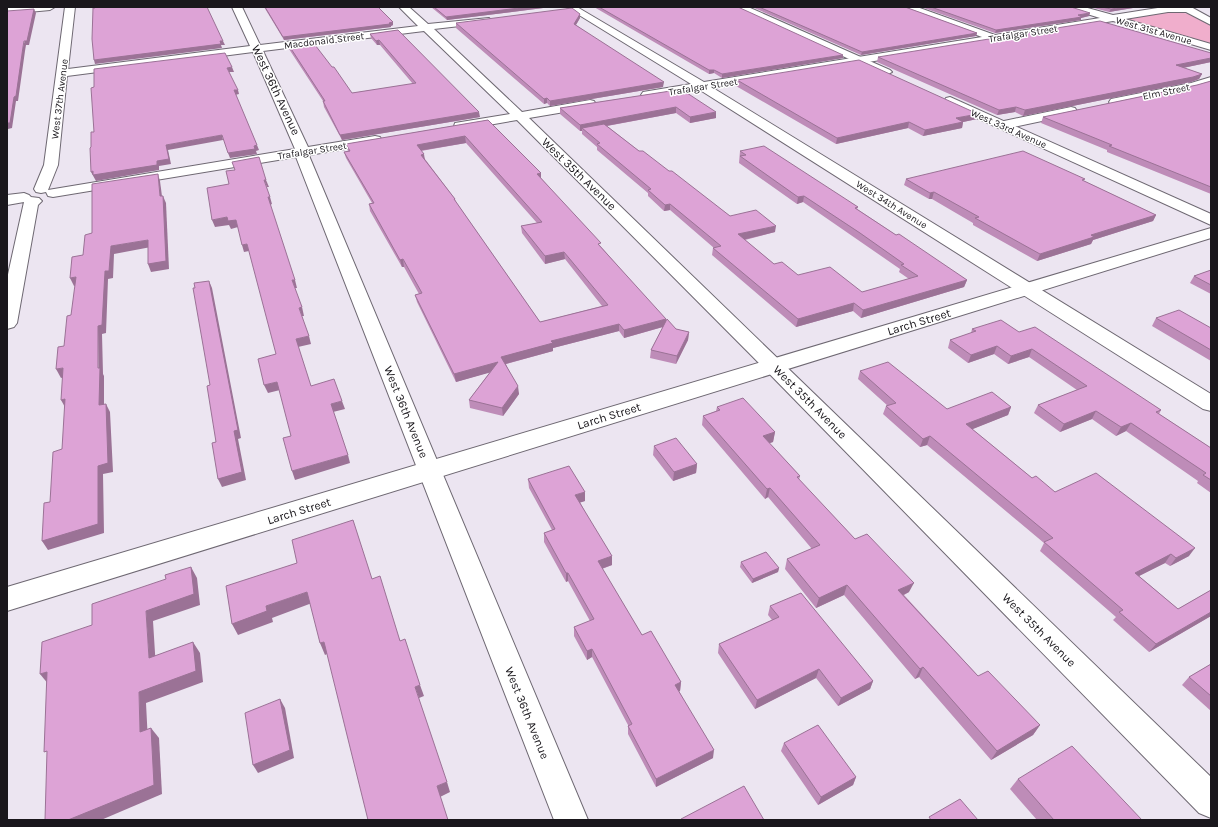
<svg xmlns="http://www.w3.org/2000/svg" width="1218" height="827" viewBox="0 0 1218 827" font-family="Karla,sans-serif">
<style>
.green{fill:#f0aecc}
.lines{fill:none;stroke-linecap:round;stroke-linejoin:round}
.minor-casing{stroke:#6e6872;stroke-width:2}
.tertiary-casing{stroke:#6e6872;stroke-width:2}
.minor{fill:#fff;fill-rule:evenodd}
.tertiary{fill:#fff;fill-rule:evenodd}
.wall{fill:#be8cb8;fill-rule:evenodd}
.shaded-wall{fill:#9b7296}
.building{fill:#dda3d6;stroke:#9b7296;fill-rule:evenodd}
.labels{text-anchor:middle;stroke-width:3;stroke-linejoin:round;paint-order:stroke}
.far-street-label{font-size:10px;fill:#1a171c;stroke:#fff}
.street-label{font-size:12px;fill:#1a171c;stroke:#fff}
</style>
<rect width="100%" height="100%" fill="#ece5f1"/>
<!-- green -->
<path class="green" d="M1171 11 1190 14 1211 26V45L1127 19Z"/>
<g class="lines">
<!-- minor casing -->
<g class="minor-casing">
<g id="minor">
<path d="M65 7H75L68 69 250 46 232 7H242L260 45 418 26 399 7H409L428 24 489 18 491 20 489 22 486 23 434 29 522 112 590 100 594 101 596 104 594 107 529 118 1211 777V818L1199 813 752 356 517 120 460 130 455 129 454 126 455 123 510 114 424 31 263 51 308 147 375 136 380 137 382 140 380 143 375 144 309 155 310 158 588 820H554L296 157 53 197 48 196 46 192 41 193 36 192 34 189 44 165ZM253 52 295 149 48 190 58 165 67 76Z"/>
<path d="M566 7H577L704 82 982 37 905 9 903 7H917L995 35 1100 18 1071 9 1069 7H1084L1113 15 1164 7H1191L1211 18V25L1186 12H1168L1125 19 1211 44V50L1113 21 713 88 1211 394V411L1203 409 700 90 647 99 643 98 641 95 643 92 691 84Z"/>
<path d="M1211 77V84L1198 88 1115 106 1111 105 1109 102 1111 99 1191 83Z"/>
<path d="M1071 107 1075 108 1077 111 1075 114 1004 129 999 128 998 125 999 122 1004 121Z"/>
<path d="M24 193 29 195 31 197 39 198 42 201 38 205 17 323 14 327 7 329V279L24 202 7 205V195Z"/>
</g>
</g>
<!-- tertiary casing -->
<g class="tertiary-casing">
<g id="tertiary">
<path d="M21 7H55L50 10 7 14V8Z"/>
<path d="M735 7H748L890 70 892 72 886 75 882 74Z"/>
<path d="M950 97 1211 214V225L946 104 944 101 946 98Z"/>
<path d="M1211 228V238L7 611V587Z"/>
</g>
</g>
<!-- minor -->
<use href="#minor" class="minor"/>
<!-- tertiary -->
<use href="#tertiary" class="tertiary"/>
</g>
<!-- wall -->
<g class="wall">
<path d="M264 7H378L393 25 391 26V27L284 40Z"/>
<path d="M431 7H551L447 20Z"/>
<path d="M594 7H738L843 58 722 78 714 73 709 74Z"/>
<path d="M752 7H905L977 33 976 36 861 55Z"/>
<path d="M921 7H1071L1089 16 1081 18V20L995 33Z"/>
<path d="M1090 7H1139L1109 12Z"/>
<path d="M580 18 576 25 663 87 550 106 547 103 544 104 456 28V23Z"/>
<path d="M398 30 480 117 342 140 324 107 323 101 289 49 288 44 352 93 413 84 380 45H377L371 38 370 34Z"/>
<path d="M1211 53V62L1183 68 1202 74 1199 79 1191 82 1023 116 1015 112 997 115 877 62 878 57Z"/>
<path d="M737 80 977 119 963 122 962 128 923 136 908 128 836 144 736 86Z"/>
<path d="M1211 81V194L1107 152V150L1041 123 1043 117 1197 85Z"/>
<path d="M677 90 716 118 690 123 676 113 607 126 639 151 669 171 730 216 775 232 745 240 774 264 798 275 862 292 909 279 899 272 900 269 803 202 797 204 739 163 740 151 858 207 857 209 896 235 967 280 964 287 861 318 853 311 796 327 712 255 713 248H714L670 210 664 211 648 196V193L597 150V147L582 134V131H580L560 114V108Z"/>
<path d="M488 120 541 173V178L666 321 676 329 689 332 688 340 676 364 650 358 651 350 663 327 624 338 619 331 553 348V351L506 364 519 394 503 416 470 408 469 400 490 372 456 382 417 302 415 295 419 294 404 267H402L370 211 369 204 372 203 346 158 344 152 348 151 346 144ZM466 143 537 223 521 226 522 233 545 264 565 259 602 306 540 322 456 202 455 199 425 159 421 151Z"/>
<path d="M906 179 1084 181 1156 215 1153 221 1093 240 1091 244 1037 261 973 225V223L932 199H929L904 185Z"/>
<path d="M1211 270V294L1190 283 1194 276Z"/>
<path d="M1156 318 1211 328V361L1152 326Z"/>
<path d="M972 329 1019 332 1161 410 1159 414 1211 448V493L1197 483 1198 481 1126 431 1116 436 1092 419 1060 432 1034 413 1038 405 1077 390 1029 357 1008 364 994 354 968 363 948 348 950 340 971 333Z"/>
<path d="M860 371 947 409 1011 407 1008 415 972 429 1032 478 1055 492 1189 556 1170 566 1165 563 1139 576 1178 609 1211 590V616L1149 652 1113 620 1116 617 1040 551 1044 543 927 445 920 447 883 414 886 406H888L858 379Z"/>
<path d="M717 407 775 432 773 442 769 443 800 476 799 480 855 539 909 592 904 595 978 676 1040 725 1033 735 991 760 919 677 915 679 844 595 816 608 785 569 787 559 812 549 768 497 765 499 702 425 703 416 716 411Z"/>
<path d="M654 446 697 464 696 473 673 481 653 455Z"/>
<path d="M528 479 585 501 580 502 612 565 602 569 642 635 681 682 680 691H679L713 758 656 787 628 734V725L592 657 587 660 574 636V627L590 621 568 581 566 582 544 542V533L552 530 529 488Z"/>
<path d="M741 562 779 568 778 572 752 583 740 567Z"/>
<path d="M770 606 873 681 870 689 838 706 816 678 755 709 718 653 719 644 772 620 768 615Z"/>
<path d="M1211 664V711L1182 685 1189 677Z"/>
<path d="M784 743 856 777 853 785 818 805 781 751Z"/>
<path d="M1018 779 1142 820H1037L1010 789Z"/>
</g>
<!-- shaded-wall -->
<g class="shaded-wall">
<path d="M527 7H551L447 20 446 17Z"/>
<path d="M1124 7H1139L1109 12 1111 9Z"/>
<path d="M34 9 36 13 29 45H26L25 51 18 101H16L12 128 8 129 7 137V123L14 97 23 47Z"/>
<path d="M1090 13 1089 16 1081 18V20L995 33 996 30Z"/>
<path d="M580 14V18L574 28V24Z"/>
<path d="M393 22V25L391 26V27L284 40 283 37Z"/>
<path d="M977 33 976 36 861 55 862 52Z"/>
<path d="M379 40 380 45H377L376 41Z"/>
<path d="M220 41H223L225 45H221L222 48 95 64 94 60Z"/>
<path d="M843 55V58L722 78V74Z"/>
<path d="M1211 58V62L1173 70 1176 65Z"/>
<path d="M232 67 234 72H229L227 68Z"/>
<path d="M709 70H714V73L709 74Z"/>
<path d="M1202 74 1199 79 1191 82 1023 116 1025 110Z"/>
<path d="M664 82 663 87 550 106V101Z"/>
<path d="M234 90H238L239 94 235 95Z"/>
<path d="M547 98V103L544 104V99Z"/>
<path d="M676 107V113L584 130 582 128V131H580V125Z"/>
<path d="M1016 107 1015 112 997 115 999 110Z"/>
<path d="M479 112 480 117 342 140 340 135Z"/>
<path d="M716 112V118L690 123V117Z"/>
<path d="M978 114 977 119 954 124 956 118Z"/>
<path d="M909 122 908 128 836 144 837 138Z"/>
<path d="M963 122 962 128 923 136 925 130Z"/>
<path d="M222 135 223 140 168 150 171 164 159 166V170L96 181 91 172 157 161 166 145Z"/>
<path d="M465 136 466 143 418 151 417 145Z"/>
<path d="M257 145 259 150 256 151 257 154 230 158 228 153Z"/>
<path d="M424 154 425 161 421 155Z"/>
<path d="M541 173V180L537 174Z"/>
<path d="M158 174 160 181 163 204 160 196Z"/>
<path d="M264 180H266L269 187H267Z"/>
<path d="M934 192 932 199H929L930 193Z"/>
<path d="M163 196 166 203 169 269 151 272 148 264Z"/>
<path d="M804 196 803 202 797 204 798 197Z"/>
<path d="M268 197H270L272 204 270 205Z"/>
<path d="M670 204V210L664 211 665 205Z"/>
<path d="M1156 215 1153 221 1093 240 1091 244 1037 261 1040 254 1091 235Z"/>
<path d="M227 217 236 220 238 227 231 229 229 225 215 227 212 220Z"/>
<path d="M776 226 775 232 738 241V234Z"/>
<path d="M148 240 151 247 114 254 113 278 108 279 106 333 102 334 103 374 104 376V414L99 405 98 326 105 271 111 246Z"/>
<path d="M247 244 249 251 244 252 242 245Z"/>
<path d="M564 252 565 259 545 264V256Z"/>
<path d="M403 259 404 267H402L400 260Z"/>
<path d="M76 277 80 285 74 286 70 278Z"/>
<path d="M292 280H295L297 288H295Z"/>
<path d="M967 280 964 287 861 318 863 310Z"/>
<path d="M209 281 212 288 241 438 238 439 246 480 222 487 218 479 234 431Z"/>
<path d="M854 303 853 311 796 327 798 319Z"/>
<path d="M302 307 304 316H302L299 308Z"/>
<path d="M666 319V326L624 338V330Z"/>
<path d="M619 324V331L553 348V351L502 365 501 357 551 341Z"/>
<path d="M689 332 688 340 676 364 677 356Z"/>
<path d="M309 336 311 344 298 347 296 339Z"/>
<path d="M997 346 994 354 968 363 971 355Z"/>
<path d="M1032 349 1029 357 1008 364 1011 356Z"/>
<path d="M498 362 499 370 456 382 454 374Z"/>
<path d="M63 368 68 376 61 378 56 369Z"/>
<path d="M277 382 280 390 268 393 264 385Z"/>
<path d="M518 386 519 394 503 416 502 408Z"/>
<path d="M65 399 66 409 61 400Z"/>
<path d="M342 401 345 409 333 412 331 404Z"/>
<path d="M106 404 110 412 113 472 103 474 104 533 48 550 42 541 98 466Z"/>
<path d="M1011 407 1008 415 963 433 966 424Z"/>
<path d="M1096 411 1092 419 1060 432 1064 424Z"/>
<path d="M1131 423 1126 431 1116 436 1121 427Z"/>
<path d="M775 432 773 442 761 446 763 436Z"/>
<path d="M930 436 927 445 920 447 923 439Z"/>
<path d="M348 455 350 463 295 480 292 471Z"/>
<path d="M697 464 696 473 673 481 674 472Z"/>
<path d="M770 488 768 497 765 499 767 489Z"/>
<path d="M585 492V501L576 504 575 495Z"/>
<path d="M1195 548 1189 556 1170 566 1176 558Z"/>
<path d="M1171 554 1165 563 1129 581 1135 573Z"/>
<path d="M612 556V565L598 570V561Z"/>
<path d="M191 567 197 578 200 605 153 621 156 669 149 658 146 611Z"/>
<path d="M779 568 778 572 752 583 753 579Z"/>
<path d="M566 573H568V581L566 582Z"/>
<path d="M914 583 909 592 895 599 898 590Z"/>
<path d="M847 585 844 595 816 608 819 598Z"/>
<path d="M307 592 312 603 272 618 273 622 238 635 232 624 266 606Z"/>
<path d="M1211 612V616L1149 652 1156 644Z"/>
<path d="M193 642 200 653 203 682 146 703 148 742 140 732 139 692Z"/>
<path d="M324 642 329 653 325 655 320 643Z"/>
<path d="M592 649V657L587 660V651Z"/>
<path d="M923 667 919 677 915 679 920 669Z"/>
<path d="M819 669 816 678 755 709 757 700Z"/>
<path d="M47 672 49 685 40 674Z"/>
<path d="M873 681 870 689 838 706 841 698Z"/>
<path d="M681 682 680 691 674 693 675 685Z"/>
<path d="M420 685 424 696 419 698 415 687Z"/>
<path d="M280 699 285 708 294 758 258 773 253 765Z"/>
<path d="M1040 725 1033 735 991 760 997 751Z"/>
<path d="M151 728 159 738 162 794 101 820H68Z"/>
<path d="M714 750 713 758 656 787V779Z"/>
<path d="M856 777 853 785 818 805 821 797Z"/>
<path d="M447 782 450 792 440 797 437 786Z"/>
</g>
<!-- building -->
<g class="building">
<path d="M95 7H207L223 41H220L221 44 94 60 92 39 93 8H95Z"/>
<path d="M265 7H378L393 22 389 23 390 24 283 37Z"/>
<path d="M434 7H527L446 17Z"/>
<path d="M599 7H738L843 55 722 74 714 70H709Z"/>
<path d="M759 7H905L977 33 862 52Z"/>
<path d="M931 7H1071L1090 13 1078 15 1082 17 996 30Z"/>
<path d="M1102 7H1124L1111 9Z"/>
<path d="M572 8 580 14 574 24 664 82 550 101 547 98 544 99 456 23Z"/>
<path d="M34 9 27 41H24L23 47 16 96 14 97 10 123H7V11Z"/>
<path d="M1100 21 1211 53V58L1176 65 1202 74 1193 77 1025 110 1016 107 999 110 878 57Z"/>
<path d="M398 30 479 112 340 135 323 101H325L288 44 312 41 332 67H334L352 93 416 83 379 40 376 41 370 34Z"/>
<path d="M225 53 232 67 227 68 238 90H234L257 145 254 146 255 149 228 153 222 135 166 145 169 159 157 161V165L93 175V171L91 172 90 148 91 147V132H94L91 88 94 87V69Z"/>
<path d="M859 60 978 114 956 118 963 122 925 130 909 122 837 138 737 80Z"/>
<path d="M1211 81V187L1109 146 1112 145 1043 117 1197 85Z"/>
<path d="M677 90 683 94 687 93 716 112 690 117 676 107 580 125 560 108Z"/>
<path d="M488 120 541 173 537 174 601 243 598 244 666 319 624 330 619 324 551 341 553 343 501 357 518 386 502 408 469 400 498 362 454 374 415 295 422 293 403 259 400 260 369 204 374 203 344 152 350 151 346 144ZM465 136 542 222 521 226 545 256 564 252 608 305 540 322 454 199H455L421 155 424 154 417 145Z"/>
<path d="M604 124 639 151H643L669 171H672L730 216 756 210 776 226 738 234 774 264 782 262 798 275 830 267 862 292 918 276 901 265 904 264 860 233 804 196 798 197 740 156 746 155 740 151 764 146 858 207 855 208 896 235 899 234 967 280 863 310 854 303 798 319 713 248 721 246 670 204 665 205 648 190 651 189 597 144 600 143 582 128Z"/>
<path d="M1023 151 1085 179 1082 180 1156 215 1091 235 1094 237 1040 254 975 218 979 217 934 192 930 193 906 179Z"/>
<path d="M259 157 266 180H264L270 197H268L295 280H292L302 307 299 308 309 336 296 339 311 386 334 379 342 401 331 404 348 455 292 471 283 438 291 436 277 382 264 385 258 359 276 354 247 244 242 245 236 220 228 221 227 217 212 220 207 188 229 184 226 171 235 170 232 162Z"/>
<path d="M158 174 160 196H163L166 261 148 264V240L111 246 109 271H105L102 325 98 326V368H100L99 405 106 404 108 463 98 466V524L42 541 44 503 50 502 53 452 62 449 65 399 61 400 63 368 56 369 58 347 64 346 67 316 71 315 76 277 70 278 72 257 83 255 85 235 92 233V184Z"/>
<path d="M1211 270V285L1194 276Z"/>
<path d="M209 281 238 430 234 431 242 472 218 479 212 443 216 442 207 386 210 385 193 288H195L194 283Z"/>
<path d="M1179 310 1211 328V350L1156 318Z"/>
<path d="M667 319 676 329 689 332 677 356 651 350Z"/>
<path d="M1001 320 1019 332 1035 327 1161 410 1156 412 1211 448V480L1203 475 1206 473 1131 423 1121 427 1096 411 1064 424 1038 405 1087 386 1032 349 1011 356 997 346 971 355 950 340 976 331 972 329Z"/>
<path d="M888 362 947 409 992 392 1011 407 966 424 1032 478 1036 476 1055 492 1096 473 1195 548 1176 558 1171 554 1135 573 1178 609 1211 590V612L1156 644 1119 612 1123 610 1044 542 1053 538 930 436 923 439 886 406 896 403 860 371Z"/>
<path d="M743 398 775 432 763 436 800 476 797 477 855 539 867 534 914 583 898 590 978 676 988 671 1040 725 997 751 923 667 920 669 847 585 819 598 787 559 820 545 770 488 767 489 703 416 720 410 717 407Z"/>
<path d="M676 438 697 464 674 472 654 446Z"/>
<path d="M569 466 585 492 575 495 612 556 598 561 642 635 651 631 681 682 675 685 714 750 656 779 628 726 632 724 592 649 587 651 574 627 594 619 568 573H566L544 533 555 529 528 479Z"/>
<path d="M353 520 372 579 380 576 400 641 405 639 420 685 415 687 447 782 437 786 448 820H368L324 642 320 643 307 592 266 606 267 611 232 624 226 586 297 563 292 540Z"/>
<path d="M766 552 779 568 753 579 741 562Z"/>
<path d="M191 567 194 594 146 611 149 658 193 642 196 671 139 692 140 732 151 728 154 785 68 820H45L47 751 44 752 47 672 40 674 42 642 92 625V604L166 579 165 575Z"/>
<path d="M801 593 873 681 841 698 819 669 757 700 719 644 779 617 770 606Z"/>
<path d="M1211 664V696L1189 677Z"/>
<path d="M280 699 290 750 253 765 245 713Z"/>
<path d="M818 725 856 777 821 797 784 743Z"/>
<path d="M1072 746 1142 820H1054L1018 779Z"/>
<path d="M744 786 764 820H681V819Z"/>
<path d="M960 799 978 820H931L929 817Z"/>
</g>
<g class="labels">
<!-- far-street labels -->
<g class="far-street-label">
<text transform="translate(1154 30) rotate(16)" y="4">West 31st Avenue</text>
<text transform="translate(1023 33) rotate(-9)" y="4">Trafalgar Street</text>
<text transform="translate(324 40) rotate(-7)" y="4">Macdonald Street</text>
<text transform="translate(703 86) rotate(-9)" y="4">Trafalgar Street</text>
<text transform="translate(1166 91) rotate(-12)" y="4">Elm Street</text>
<text transform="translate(59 99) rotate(-83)" y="4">West 37th Avenue</text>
<text transform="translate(1009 128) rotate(24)" y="4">West 33rd Avenue</text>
<text transform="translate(312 150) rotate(-9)" y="4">Trafalgar Street</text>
<text transform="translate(892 204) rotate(32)" y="4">West 34th Avenue</text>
</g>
<!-- street labels -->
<g class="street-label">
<text transform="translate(276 90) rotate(65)" y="4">West 36th Avenue</text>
<text transform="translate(579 174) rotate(44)" y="4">West 35th Avenue</text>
<text transform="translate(919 322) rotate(-17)" y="4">Larch Street</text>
<text transform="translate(810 402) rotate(45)" y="4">West 35th Avenue</text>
<text transform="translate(406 412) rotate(68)" y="4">West 36th Avenue</text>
<text transform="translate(609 416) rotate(-17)" y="4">Larch Street</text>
<text transform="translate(299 511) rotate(-17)" y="4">Larch Street</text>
<text transform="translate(1039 630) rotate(45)" y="4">West 35th Avenue</text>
<text transform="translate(527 713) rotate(68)" y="4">West 36th Avenue</text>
</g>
</g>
<!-- border -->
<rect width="1218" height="827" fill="none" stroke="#1a171c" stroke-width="16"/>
</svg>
